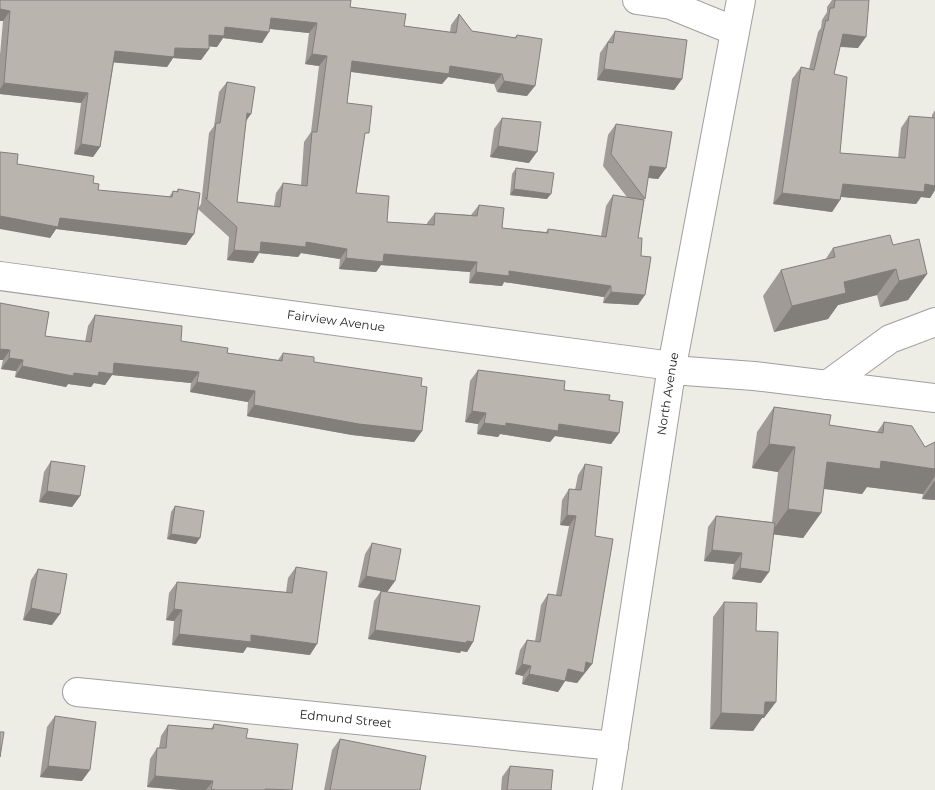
<svg xmlns="http://www.w3.org/2000/svg" width="935" height="790" viewBox="0 0 935 790" font-family="Montserrat,sans-serif">
<style>
.lines{fill:none;stroke-linecap:round;stroke-linejoin:round}
.minor-casing{stroke:#9f9f9f;stroke-width:30}
.minor{stroke:#fff;stroke-width:28}
.wall{fill:#a09b96}
.shaded-wall{fill:#827e7a}
.building{fill:#bab4ae;stroke:#827e7a}
.labels{text-anchor:middle;stroke-width:4;stroke-linejoin:round;paint-order:stroke}
.street-label{font-size:12px;fill:#1e1e1e;stroke:#fff}
</style>
<rect width="100%" height="100%" fill="#edece5"/>
<g class="lines">
<!-- minor casing -->
<g class="minor-casing">
<g id="minor">
<path d="M637 0 671 5 735 31"/>
<path id="s1" d="M0 276 672 366"/>
<path d="M672 370 754 376 935 398"/>
<path d="M827 385 890 339 935 322"/>
<path id="s2" d="M77 692 614 746"/>
<path id="s3" d="M607 790 672 366 741 0"/>
</g>
</g>
<!-- minor -->
<use href="#minor" class="minor"/>
</g>
<!-- wall -->
<g class="wall">
<path d="M0 0 350 7 404 26 450 32 451 25 459 14 472 31 514 38 517 35 527 96 497 92 494 84 448 77 442 84 351 72 347 103 364 139 356 193 387 222 427 225V223L435 213 471 215 479 205 502 228 546 232 548 229 601 236 606 206 613 195 627 197 603 166 608 135 616 124 666 168 658 179 648 178 638 238V305L603 303 604 297 504 282 502 286 469 283 470 272 381 265 376 272 339 269 340 259 301 253 298 257 259 253 253 263 227 260 229 237 198 209 186 245 56 229 50 238 17 164 93 183 98 190 169 197 173 191 176 192 178 189 198 208 201 204 209 133 214 126 219 92 227 82 246 120 237 202 274 206 276 193 283 183 301 185 304 142 311 132 319 66 305 64 309 33 269 29 262 43 223 38 217 47 209 46V49L201 60 173 58 167 67 114 62 100 147 93 157 74 154 81 103 0 94V55L3 21H0Z"/>
<path d="M832 0H869L858 48 840 47 834 74 840 153 898 158 901 128 909 116 932 118V115L935 110V190L930 198 921 197 916 204 841 197 840 200 832 212 773 204 792 79 801 67 809 69 818 32 821 28 822 20 827 12V7Z"/>
<path d="M615 31 682 79 674 90 597 80 600 53Z"/>
<path d="M502 118 529 163 490 157 494 129Z"/>
<path d="M516 168 547 199 510 195 512 174Z"/>
<path d="M893 245 927 274 908 300 880 307 877 295 838 305 828 319 774 332 763 296 781 270 825 260 833 248Z"/>
<path d="M0 303 45 336 85 342 88 326 95 315 181 341 227 353 278 360 283 353 314 362 421 386 422 431 414 442 352 435 247 416 248 402 190 392 191 383 112 375 105 385 94 383 91 387 68 384 66 387 15 377 16 371 1 369 3 360Z"/>
<path d="M478 370 609 400 619 433 611 444 555 436 550 442 500 434 498 437 477 434 478 424 465 422 470 381Z"/>
<path d="M774 407 829 425 877 432 884 422 925 447 935 442V500L922 499 923 494 867 487 862 494 823 488 821 513 803 538 773 534 761 583 732 579 734 564 704 561 708 527 716 516 772 522 778 472 752 468 757 432Z"/>
<path d="M51 461 80 496 72 507 39 502 44 472Z"/>
<path d="M585 464 595 536 592 664 577 683 565 681 558 692 522 684 523 676 515 674 520 650 527 640 535 641 541 605 548 594 556 595 569 526 560 525 562 500 569 489 575 490 578 475Z"/>
<path d="M175 506 196 544 167 539 171 512Z"/>
<path d="M372 543 395 581 387 592 473 642 467 652 461 651 460 653 368 639 374 601 381 591 358 587 365 554Z"/>
<path d="M296 567 310 655 247 647 243 653 172 645 174 621 166 620 169 593 177 582 286 592 288 578Z"/>
<path d="M38 569 52 625 23 620 31 580Z"/>
<path d="M724 602 756 631 764 718H762L753 731 710 729 713 617Z"/>
<path d="M55 716 82 781 40 777 47 727Z"/>
<path d="M214 724 246 738 292 790H182L147 787 150 759 157 748H159L161 736 168 725 211 729Z"/>
<path d="M340 739 420 790H324L332 750Z"/>
<path d="M510 766 551 790H501L502 777Z"/>
</g>
<!-- shaded-wall -->
<g class="shaded-wall">
<path d="M0 9 10 11 3 21H0Z"/>
<path d="M271 18 317 23 309 33 263 28Z"/>
<path d="M225 27 269 32 262 43 223 38 217 47 202 46 209 35Z"/>
<path d="M843 34 866 37 858 48 834 46Z"/>
<path d="M175 48 209 49 201 60 173 58 167 67 108 62 115 51Z"/>
<path d="M312 54 327 56 319 66 305 64Z"/>
<path d="M352 61 450 66 502 74 494 84 448 77 442 84 345 71Z"/>
<path d="M604 69 682 79 674 90 597 80Z"/>
<path d="M504 81 535 86 527 96 497 92Z"/>
<path d="M4 83 88 93 81 103 0 94V89Z"/>
<path d="M247 113 251 114 244 124Z"/>
<path d="M81 144 100 147 93 157 74 154Z"/>
<path d="M498 146 537 152 529 163 490 157Z"/>
<path d="M650 166 666 168 658 179 642 177Z"/>
<path d="M843 184H925L935 186V190L930 198 921 197 916 204 834 196Z"/>
<path d="M514 189 551 194 547 199 510 195Z"/>
<path d="M782 193 840 200 832 212 773 204Z"/>
<path d="M0 216 60 218 194 234 186 245 56 229 50 238 0 229Z"/>
<path d="M261 242H306L347 249 340 259 301 253 298 257 259 253 253 263 227 260 234 250Z"/>
<path d="M384 254 477 262 470 272 381 265 376 272 339 269 346 258Z"/>
<path d="M896 269 877 295 838 305 828 319 774 332 792 306 844 282Z"/>
<path d="M509 271 611 286 604 297 504 282 502 286 469 283 476 272Z"/>
<path d="M927 274 908 300 880 307 899 281Z"/>
<path d="M611 292 645 295 638 305 603 303Z"/>
<path d="M0 349 10 350 3 360H0Z"/>
<path d="M9 358 23 360 16 371 1 369Z"/>
<path d="M114 363 199 372 191 383 112 375 105 385 94 383 91 387 68 384 66 387 15 377 22 366 74 373Z"/>
<path d="M197 382 255 391 248 402 190 392Z"/>
<path d="M254 405 422 431 414 442 352 435 247 416Z"/>
<path d="M472 411 486 413 478 424 465 422Z"/>
<path d="M484 423 559 424 619 433 611 444 555 436 550 442 500 434 498 437 477 434Z"/>
<path d="M769 444 795 447 778 472 752 468Z"/>
<path d="M881 461 935 469V476L923 494 867 487 862 494 809 487 827 462Z"/>
<path d="M935 480V500L922 499Z"/>
<path d="M47 491 80 496 72 507 39 502Z"/>
<path d="M788 509 821 513 803 538 770 534Z"/>
<path d="M567 515 576 516 569 526 560 525Z"/>
<path d="M171 534 200 538 196 544 167 539Z"/>
<path d="M712 550 742 553 734 564 704 561Z"/>
<path d="M740 568 769 572 761 583 732 579Z"/>
<path d="M366 576 395 581 387 592 358 587Z"/>
<path d="M31 608 60 614 52 625 23 620Z"/>
<path d="M174 609 182 610 174 621 166 620Z"/>
<path d="M375 630 467 641 473 642 467 652 461 651 460 653 368 639Z"/>
<path d="M179 634 251 635 317 644 310 655 247 647 243 653 172 645Z"/>
<path d="M586 662 592 664 577 683 560 680 568 669Z"/>
<path d="M522 664 531 666 523 676 515 674Z"/>
<path d="M529 674 565 681 558 692 522 684Z"/>
<path d="M765 702H776L764 718H762L753 731 710 729 721 713Z"/>
<path d="M48 766 90 770 82 781 40 777Z"/>
<path d="M155 776 213 781 206 790H182L147 787Z"/>
</g>
<!-- building -->
<g class="building">
<path d="M0 0H351L350 7 406 14 404 26 456 33 459 14 472 31 516 38 517 35 542 39 535 86 504 81 502 74 450 66 449 74 352 61 347 103 372 106 369 133H365L356 193 389 196 387 222 434 225 435 213 477 216 479 205 504 208 502 228 548 233V229L606 237 613 195 644 200 638 238H642L641 256 651 257 645 295 611 292V286L509 271V276L476 272 477 262 384 254 383 262 346 258 347 249 306 242V247L261 242 260 252 234 250 237 227 205 198 207 199 216 123H220L227 82 255 87 251 114 247 113 237 202 280 207 283 183 307 186 312 132H317L327 56 312 54 317 23 271 18 269 32 225 27 224 36 209 35V49L175 48 174 57 115 51 100 147 81 144 88 93 4 83 10 11 0 9Z"/>
<path d="M835 0H869L866 37 843 34 834 74 847 77 840 153 905 158 909 116 935 118V186L925 184 924 192 843 184 840 200 782 193 801 67 814 70 826 20 828 21 830 8H834Z"/>
<path d="M615 31 687 40 682 79 604 69 608 42 613 43Z"/>
<path d="M502 118 541 122 537 152 498 146Z"/>
<path d="M616 124 672 132 666 168 650 166 645 199 611 154Z"/>
<path d="M0 152 18 154 17 164 94 176 93 183 99 184 98 190 172 197 173 191 178 192V189L200 193 194 234 60 218 58 227 0 216Z"/>
<path d="M516 168 554 173 551 194 514 189Z"/>
<path d="M890 235 893 245 919 239 927 274 899 281 896 269 844 282 846 293 792 306 781 270 835 257 833 248Z"/>
<path d="M0 303 49 312 45 336 91 342 95 315 182 326 181 341 228 348 227 353 282 361 283 353 314 357V362L422 378 421 386 427 387 422 431 359 424 254 405 255 391 197 382 199 372 114 363 113 374 99 372 98 376 74 373 73 376 22 366 23 360 9 358 10 350 0 349Z"/>
<path d="M478 370 565 381 564 390 610 395 609 400 623 402 619 433 559 424 558 431 506 423V426L484 423 486 413 472 411Z"/>
<path d="M774 407 831 415 829 425 883 433 884 422 912 426 925 447 935 442V469L881 461 880 469 827 462 821 513 788 509 795 447 769 444Z"/>
<path d="M51 461 85 466 80 496 47 491Z"/>
<path d="M585 464 602 467 595 536 613 539 592 664 586 662 584 673 568 669 565 681 529 674 531 666 522 664 527 640 540 642 548 594 561 596 576 516 567 515 569 489 581 490Z"/>
<path d="M175 506 204 511 200 538 171 534Z"/>
<path d="M716 516 775 523 769 572 740 568 742 553 712 550Z"/>
<path d="M372 543 401 549 395 581 366 576Z"/>
<path d="M296 567 327 572 317 644 251 635V642L179 634 182 610 174 609 177 582 292 593Z"/>
<path d="M38 569 67 574 60 614 31 608Z"/>
<path d="M381 591 480 606 473 642 467 641 466 643 375 630Z"/>
<path d="M724 602 757 603 756 631 778 632 776 702H765L764 715 721 713Z"/>
<path d="M55 716 96 722 90 770 48 766Z"/>
<path d="M214 724 248 729 246 738 298 744 292 790 265 789V790H216L211 789 213 781 155 776 157 748H166L168 725 213 729Z"/>
<path d="M0 732H4L0 757Z"/>
<path d="M340 739 426 756 420 790H330Z"/>
<path d="M510 766 553 770 551 790H507Z"/>
</g>
<g class="labels">
<!-- street labels -->
<g class="street-label">
<text dy="4" stroke="none"><textPath href="#s1" startOffset="339">Fairview Avenue</textPath></text>
<text dy="4" stroke="none"><textPath href="#s3" startOffset="401">North Avenue</textPath></text>
<text dy="4" stroke="none"><textPath href="#s2" startOffset="270">Edmund Street</textPath></text>
</g>
</g>
</svg>
